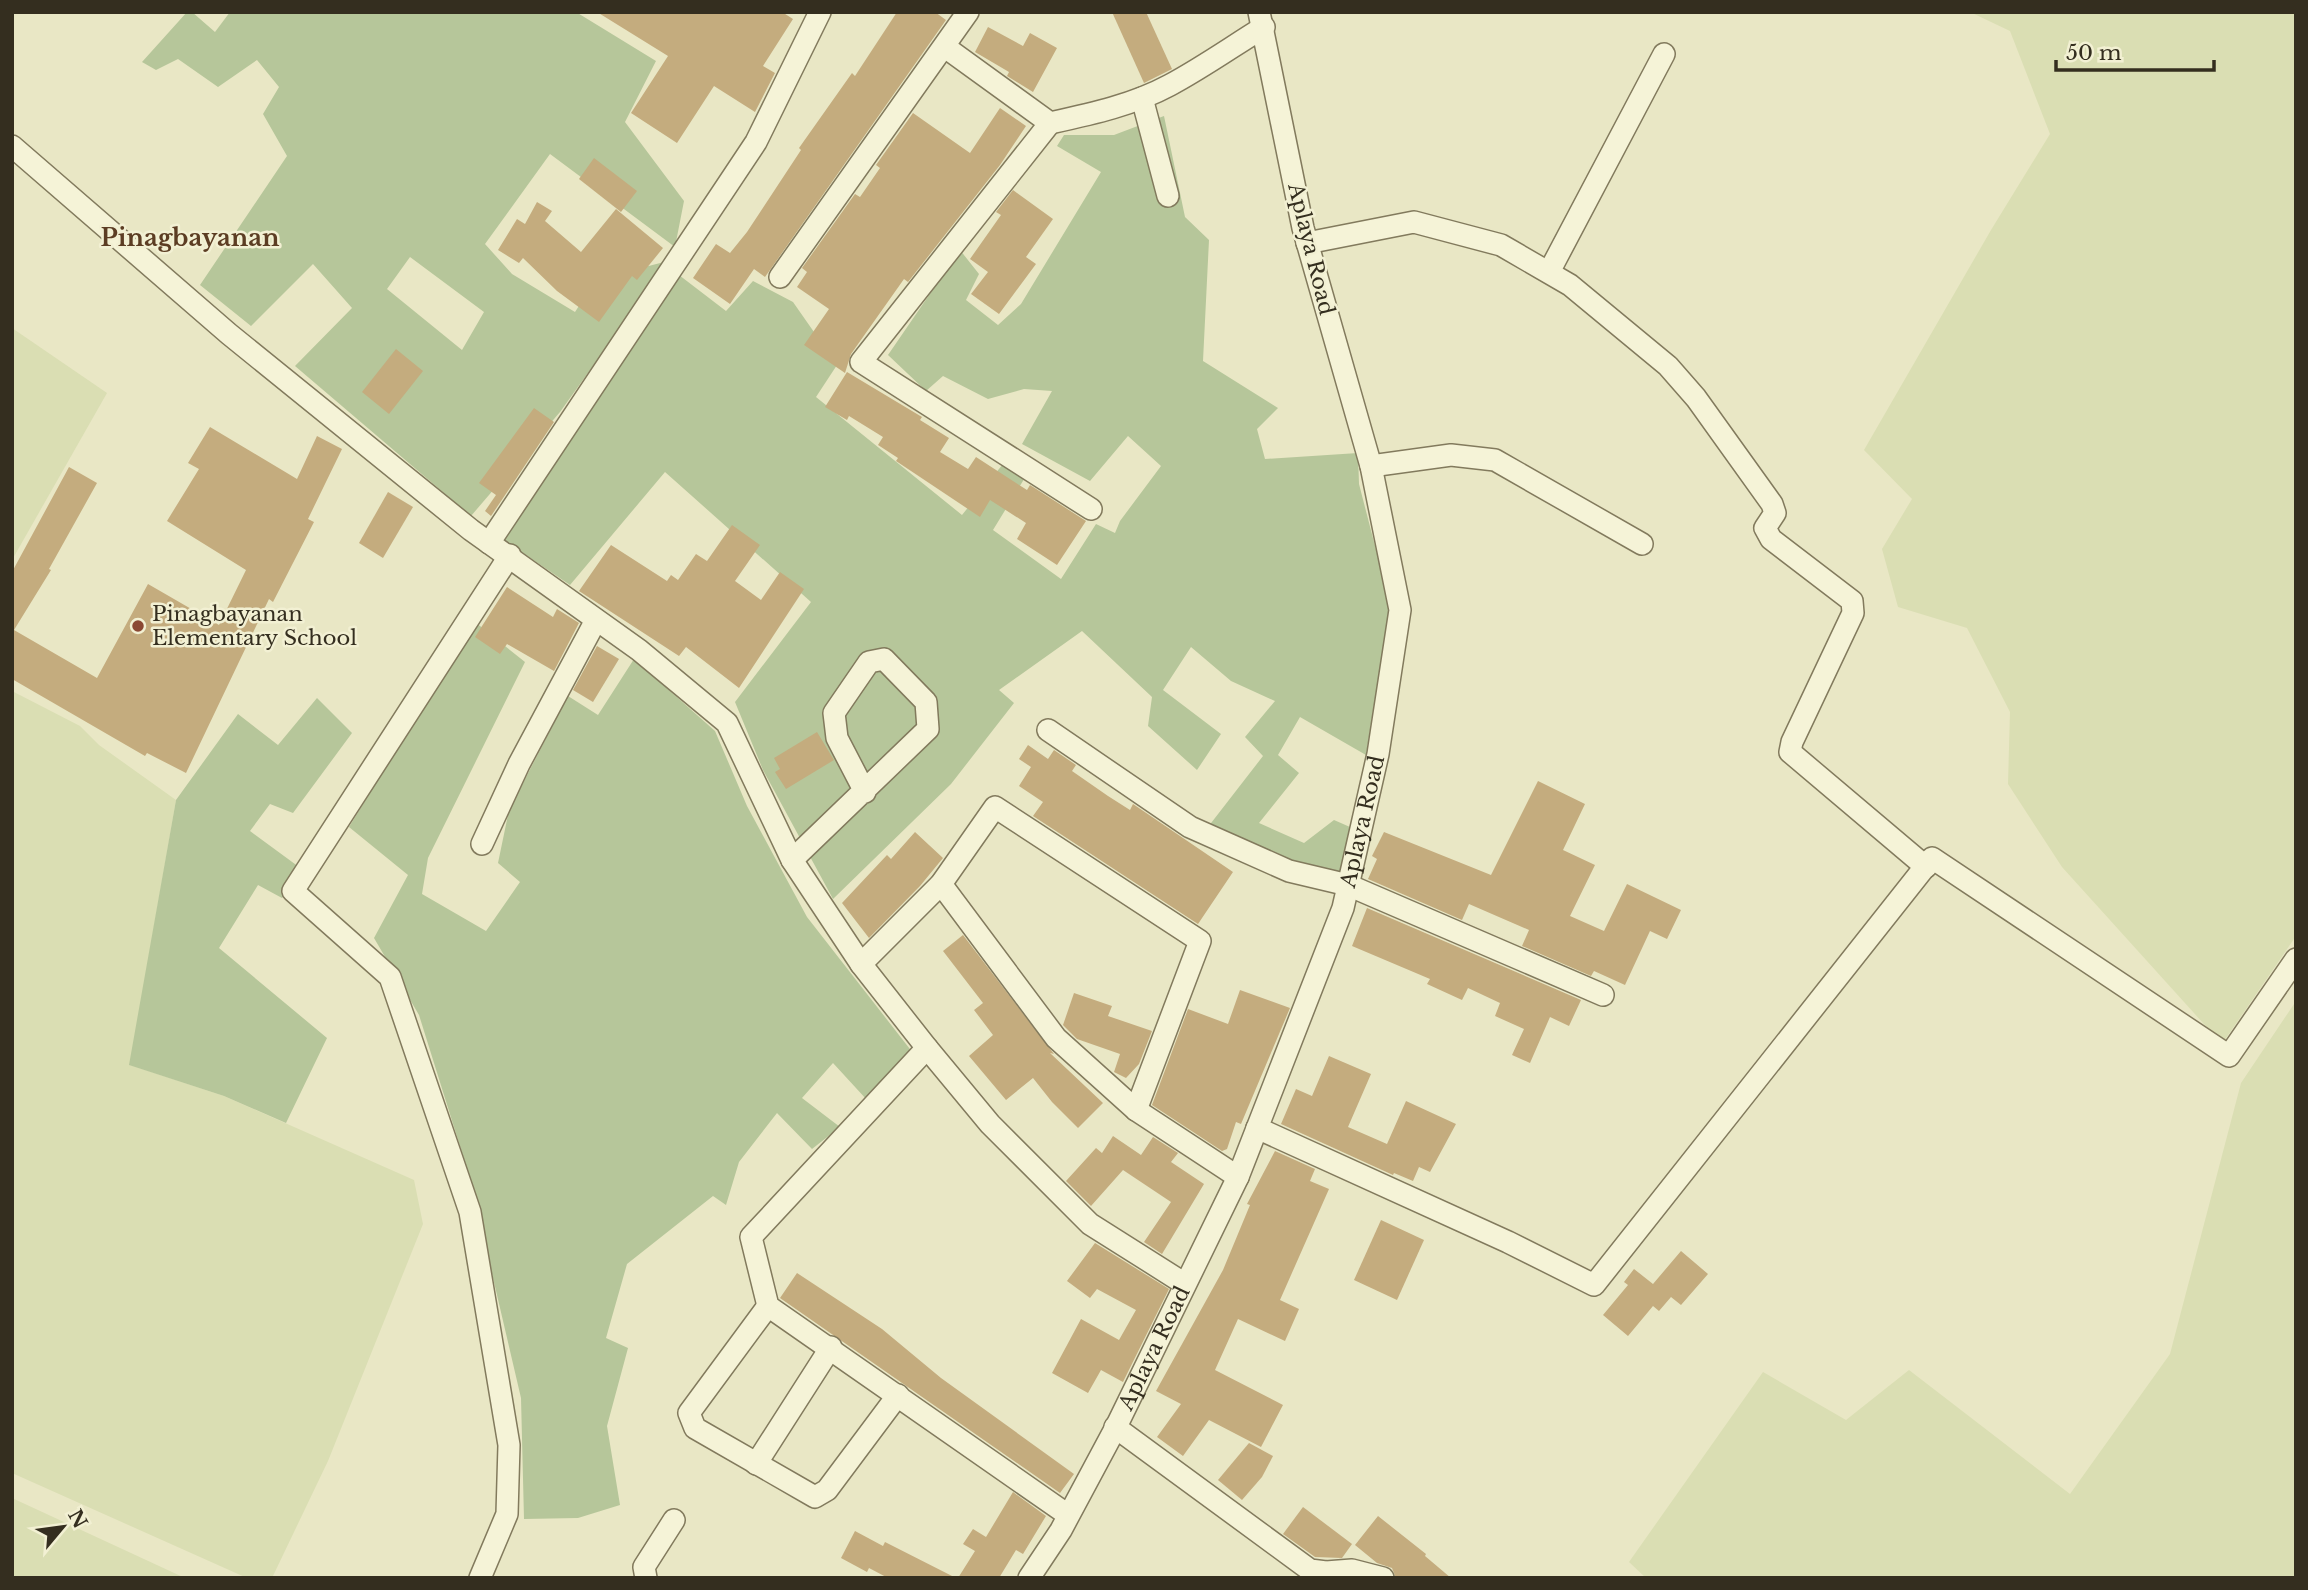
<svg xmlns="http://www.w3.org/2000/svg" width="2308" height="1590" viewBox="0 0 2308 1590" font-family="'Libre Baskerville',serif">
<style>
.farmland{fill:#dadeb3}
.green{fill:#b6c69a;fill-rule:evenodd}
.building{fill:#c4ac7e}
.lines{fill:none;stroke-linecap:round;stroke-linejoin:round}
.minor-casing{stroke:#827a5d;stroke-width:24}
.minor{stroke:#f5f3d7;stroke-width:21}
.poi-dot{fill:#8b4833;stroke:#f2f0d3;stroke-width:2.5}
.labels{text-anchor:middle;stroke-width:5;stroke-linejoin:round;paint-order:stroke}
.street-label{font-size:21px;fill:#342e1f;stroke:#f2f0d3}
.poi-label{font-size:21px;fill:#342e1f;stroke:#f2f0d3;text-anchor:start}
.quarter-label{font-size:24px;font-weight:bold;fill:#5c3d23;stroke:#f2f0d3}
</style>
<rect width="100%" height="100%" fill="#e9e7c5"/>
<!-- farmland -->
<g class="farmland">
<path d="M1970 12H2296V936L2222 1044 2062 867 2008 784 2010 712 1967 628 1898 607 1882 549 1912 499 1864 450 1991 230 2050 134 2010 31Z"/>
<path d="M12 328 107 393 12 560Z"/>
<path d="M12 691 80 726 99 745 176 800 130 1065 224 1096 414 1180 423 1224 328 1461 272 1578H247L12 1473Z"/>
<path d="M2296 1001V1578H1646L1629 1562 1763 1372 1846 1420 1909 1370 2070 1494 2170 1354 2241 1083Z"/>
<path d="M12 1498 185 1578H12Z"/>
</g>
<!-- green -->
<g class="green">
<path d="M187 12H192L215 32 230 12H576L656 61 625 122 684 201 675 247 550 154 485 244 512 274 575 312 605 266 637 269 668 261 560 412 471 516 295 366 352 308 313 264 251 326 200 285 287 156 263 114 279 87 257 60 218 87 178 59 156 70 142 62ZM410 257 484 312 462 350 387 289Z"/>
<path d="M1164 116 1185 217 1209 240 1203 361 1278 408 1257 429 1265 459 1358 453 1359 484 1390 604 1366 755 1300 717 1278 755 1299 773 1259 823 1304 843 1334 820 1350 827 1343 872 1298 866 1208 827 1263 756 1245 737 1275 701 1231 681 1191 647 1163 690 1221 734 1197 770 1148 726 1152 697 1082 631 999 690 1014 703 951 784 833 899 763 770 735 702 811 602 665 472 570 585 501 538 679 275 726 311 753 281 793 302 837 365 816 397 962 515 1003 464 1026 476 993 530 1061 579 1096 524 1115 533 1120 521 1161 466 1128 436 1090 481 1022 444 1052 391 1024 389 988 399 943 376 926 391 888 355 960 250 979 274 966 300 998 325 1021 304 1101 172 1057 146 1064 135H1114Z"/>
<path d="M475 622 525 662 428 858 422 894 486 931 520 882 498 863 509 810 568 696 598 715 634 659 715 731 747 806 807 917 913 1053 867 1100 833 1063 802 1098 840 1127 812 1149 777 1113 739 1162 726 1205 713 1196 627 1264 606 1338 628 1348 607 1426 620 1505 578 1518 524 1519 521 1398 469 1175 419 1015 374 938 408 875 349 827Z"/>
<path d="M317 698 352 733 293 813 270 804 250 831 299 867 282 898 258 885 219 948 327 1038 286 1123 224 1096 129 1065 176 800 238 714 278 745Z"/>
</g>
<!-- building -->
<g class="building">
<path d="M597 12H782L793 19 763 66 775 73 755 112 714 86 677 143 631 113 668 56Z"/>
<path d="M897 12H935L946 20 765 277 754 269 730 304 693 278 716 244 730 253 747 232 801 150 799 148 852 73 855 76Z"/>
<path d="M1112 12H1146L1172 69 1144 83Z"/>
<path d="M988 27 1023 46 1030 33 1057 48 1033 92 1007 76 1009 72 975 52Z"/>
<path d="M1000 108 1026 126 1000 165 908 282 904 279 851 354 845 373 804 345 829 309 797 287 807 272 802 268 855 194 860 197 880 168 876 165 913 113 970 153Z"/>
<path d="M594 158 637 191 621 212 579 179Z"/>
<path d="M1013 190 1053 219 1026 257 1036 264 999 314 971 294 988 272 970 259 1001 215 996 212Z"/>
<path d="M537 202 552 211 545 221 581 252 616 209 663 248 637 280 632 276 599 322 557 291 523 258 519 263 498 250 517 219 525 224Z"/>
<path d="M396 349 423 371 389 414 362 392Z"/>
<path d="M847 372 922 417 920 420 949 438 940 452 968 469 976 457 1027 490 1030 485 1086 521 1057 565 1017 539 1026 523 990 500 980 517 896 461 898 458 878 445 883 437 849 416 847 420 825 407Z"/>
<path d="M534 408 554 422 491 516 485 511 496 495 479 483Z"/>
<path d="M210 427 297 479 317 436 342 449 308 519 314 522 273 602 269 599 186 773 147 753 145 756 12 679V572L69 467 97 483 49 569 51 570 14 630 97 678 148 584 219 625 246 570 167 521 199 469 188 463Z"/>
<path d="M388 492 413 507 383 558 359 543Z"/>
<path d="M732 525 760 545 735 581 761 600 780 572 804 589 739 688 686 647 679 656 579 591 611 545 667 581 671 575 678 580 696 554 707 561Z"/>
<path d="M507 587 553 617 557 609 579 623 554 671 507 644 500 654 475 637Z"/>
<path d="M597 646 619 659 593 702 573 690Z"/>
<path d="M817 732 834 760 786 789 775 772 780 769 774 758Z"/>
<path d="M1028 745 1048 759 1054 750 1076 765 1072 771 1108 796 1130 810 1133 804 1233 872 1198 924 1033 816 1043 802 1019 786 1031 767 1019 759Z"/>
<path d="M1538 781 1585 804 1563 850 1595 865 1570 916 1604 931 1627 884 1681 910 1667 939 1650 931 1625 985 1594 971 1591 976 1522 946 1529 930 1492 914 1469 904 1462 920 1368 879 1377 859 1372 856 1384 832 1491 875Z"/>
<path d="M915 832 943 858 920 886 869 938 842 903 887 855 891 859Z"/>
<path d="M1367 908 1581 1000 1569 1026 1550 1017 1530 1063 1512 1055 1524 1029 1495 1016 1500 1003 1468 988 1462 1000 1427 984 1430 979 1352 946Z"/>
<path d="M963 935 1054 1054 1050 1053 1103 1103 1078 1128 1052 1102 1033 1078 1006 1100 969 1056 993 1035 974 1010 983 1003 943 951Z"/>
<path d="M1240 990 1290 1008 1241 1124 1236 1122 1227 1149 1222 1151 1152 1105 1188 1009 1228 1024Z"/>
<path d="M1074 993 1112 1006 1108 1016 1152 1031 1139 1064 1126 1078 1114 1072 1120 1054 1077 1039 1063 1025Z"/>
<path d="M1329 1056 1371 1074 1348 1127 1387 1144 1406 1101 1456 1124 1430 1172 1419 1167 1413 1181 1394 1173 1393 1175 1281 1124 1296 1089 1312 1096Z"/>
<path d="M1113 1136 1141 1155 1153 1137 1178 1153 1171 1162 1204 1184 1162 1254 1144 1242 1171 1202 1123 1170 1091 1206 1066 1181 1096 1148 1102 1153Z"/>
<path d="M1275 1151 1315 1169 1310 1181 1329 1189 1280 1300 1299 1309 1285 1341 1238 1319 1215 1370 1283 1405 1261 1447 1209 1420 1183 1456 1157 1437 1181 1404 1156 1391 1223 1270 1250 1205 1247 1204Z"/>
<path d="M1381 1220 1424 1240 1397 1300 1354 1280Z"/>
<path d="M1095 1243 1169 1289 1123 1382 1101 1370 1088 1393 1052 1373 1081 1319 1119 1340 1136 1310 1097 1289 1090 1298 1067 1281Z"/>
<path d="M1681 1251 1708 1274 1681 1305 1671 1297 1659 1311 1653 1306 1628 1336 1603 1315 1628 1285 1624 1282 1634 1269 1653 1284Z"/>
<path d="M797 1273 882 1329 941 1378 1074 1474 1060 1493 780 1298Z"/>
<path d="M1249 1443 1273 1456 1262 1477 1242 1500 1218 1480Z"/>
<path d="M1013 1492 1046 1516 1023 1554 1016 1550 999 1578H958L975 1551 963 1544 973 1529 986 1537Z"/>
<path d="M1303 1507 1352 1544 1342 1558 1315 1557 1283 1534Z"/>
<path d="M1378 1516 1426 1554 1425 1556 1451 1578H1396L1392 1568 1377 1563 1355 1545Z"/>
<path d="M855 1531 883 1546 885 1542 956 1578H888L869 1568 867 1572 841 1558Z"/>
</g>
<g class="lines">
<!-- minor casing -->
<g class="minor-casing">
<g id="minor">
<path d="M945 47 1050 123C1091 114 1133 105 1170 85 1202 68 1233 46 1264 27"/>
<path d="M1142 98 1168 196"/>
<path d="M1050 123 861 362 1091 509"/>
<path d="M12 146 229 334 471 530 639 650 727 723 792 860 861 964 927 1048 990 1124 1090 1224 1185 1284"/>
<path d="M1307 243 1414 222 1501 245 1570 285 1668 366 1696 398 1772 504 1775 513 1765 528 1771 539 1852 601 1853 613 1792 742 1790 752 1926 867"/>
<path d="M1549 272 1664 54"/>
<path d="M780 277 968 12"/>
<path d="M1371 466 1451 455 1495 460 1642 544"/>
<path d="M489 543 756 142 820 12"/>
<path d="M1048 730 1190 827 1289 871 1348 885 1603 995"/>
<path d="M482 844 519 764 595 622"/>
<path d="M792 860 928 729 926 702 884 659 869 662 834 713 837 738 865 792"/>
<path d="M941 884 1056 1038 1136 1110 1238 1177"/>
<path d="M861 964 941 884 995 807 1200 941 1136 1110"/>
<path d="M927 1048 751 1237 768 1306 1068 1515"/>
<path d="M1257 1128 1508 1242 1594 1285 1932 858 2229 1056 2296 959"/>
<path d="M768 1306 689 1413 695 1428 815 1497 827 1490 898 1395"/>
<path d="M1115 1427 1310 1570 1326 1572 1352 1570 1383 1578"/>
<path d="M756 1464 831 1347"/>
<path d="M480 1578 507 1514 509 1445 470 1212 390 977 293 891 510 555"/>
<path d="M646 1578 644 1567 674 1520"/>
<path id="s1" d="M1029 1578 1061 1530 1115 1429 1238 1177 1343 908 1378 754 1400 610 1371 466 1303 228 1259 12"/>
</g>
</g>
<!-- minor -->
<use href="#minor" class="minor"/>
</g>
<!-- markers -->
<circle class="poi-dot" cx="138" cy="626" r="7"/>
<g class="labels">
<!-- street labels -->
<g class="street-label">
<text transform="translate(1311 249) rotate(76)" y="7">Aplaya Road</text>
<text dy="7" stroke="none"><textPath href="#s1" startOffset="830">Aplaya Road</textPath></text>
<text dy="7" stroke="none"><textPath href="#s1" startOffset="262">Aplaya Road</textPath></text>
</g>
<!-- poi labels -->
<g class="poi-label">
<text x="152" y="621">Pinagbayanan<tspan x="152" dy="24">Elementary School</tspan></text>
</g>
<!-- quarter labels -->
<g class="quarter-label">
<text x="190" y="246">Pinagbayanan</text>
</g>
</g>
<!-- border -->
<rect width="2308" height="1590" fill="none" stroke="#342e1f" stroke-width="28"/>
<!-- north arrow -->
<g transform="translate(63 1527) rotate(61)" stroke="#f2f0d3" stroke-width="5" paint-order="stroke">
<path d="M0-5L12 26L0 18L-12 26Z" fill="#342e1f"/>
<text y="-10" font-size="19" font-weight="bold" text-anchor="middle" fill="#342e1f">N</text>
</g>
<!-- scale -->
<path d="M2056 60v10h158v-10" fill="none" stroke="#342e1f" stroke-width="3.5"/>
<text x="2066" y="60" font-size="21" fill="#342e1f" stroke="#f2f0d3" stroke-width="5" paint-order="stroke">50 m</text>
</svg>
